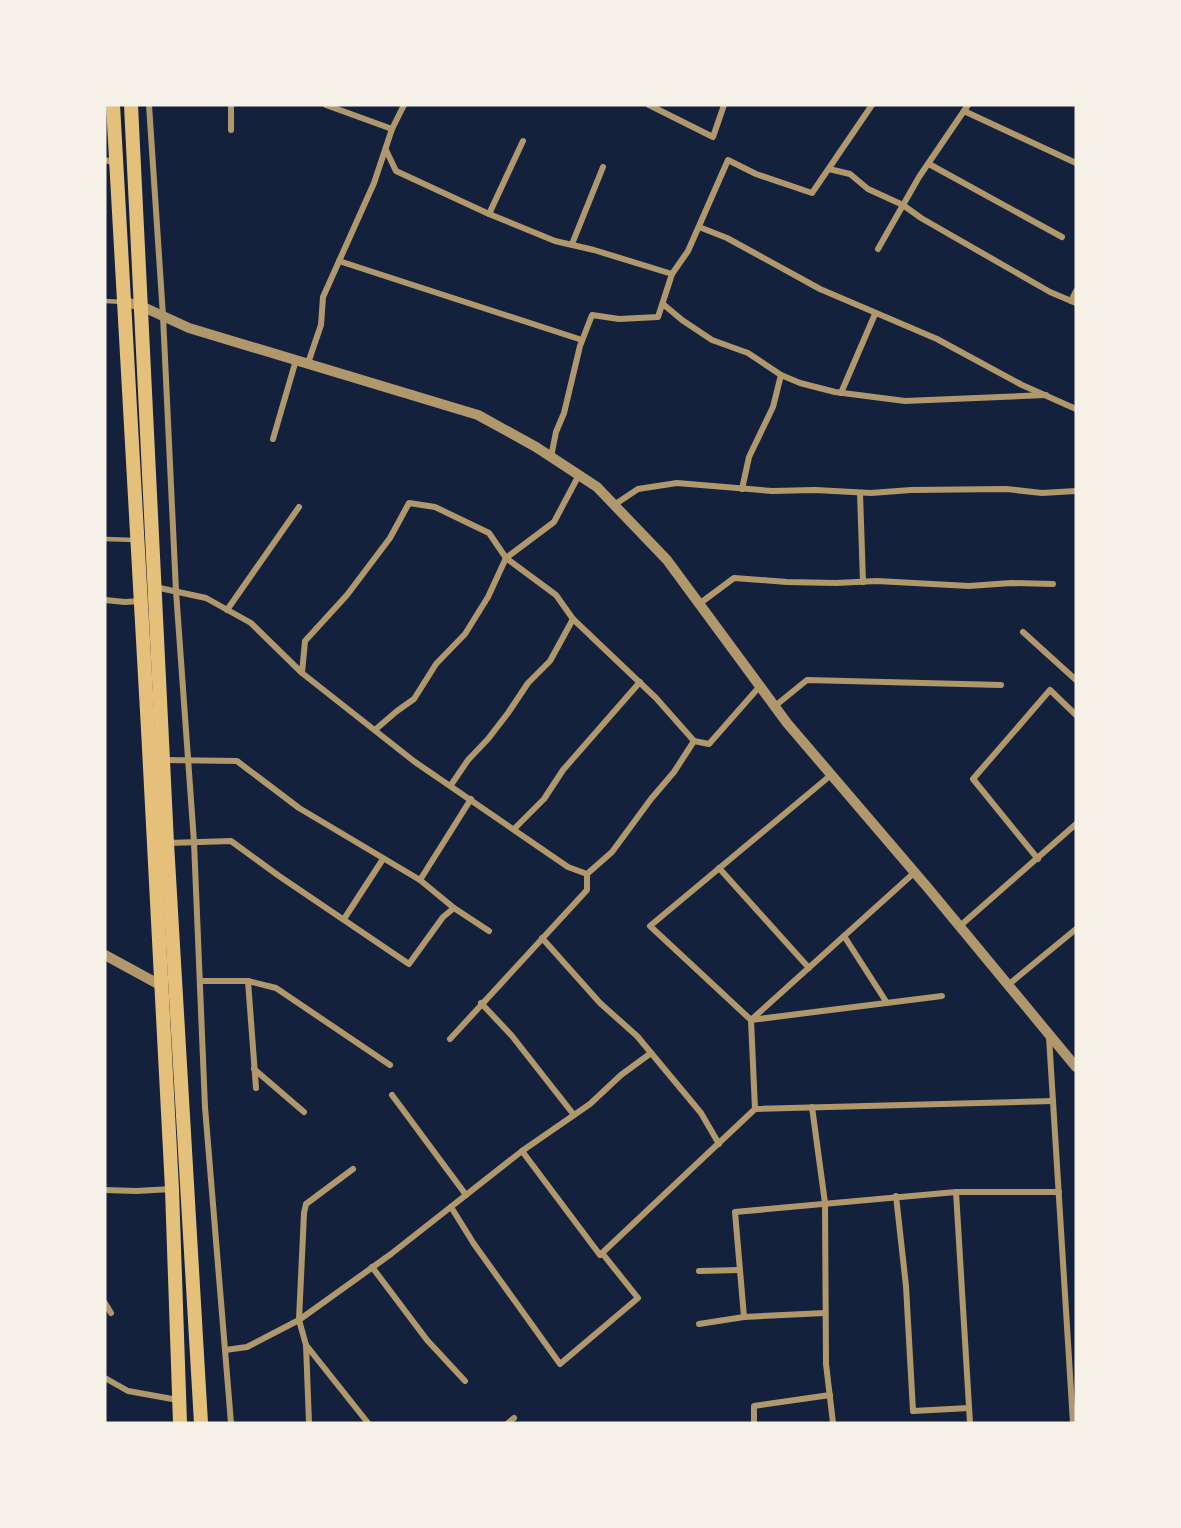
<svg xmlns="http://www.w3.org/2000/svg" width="1181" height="1528" viewBox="0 0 1181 1528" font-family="Jost,sans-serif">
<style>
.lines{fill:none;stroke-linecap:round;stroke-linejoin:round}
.service{stroke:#b1986c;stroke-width:4.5}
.minor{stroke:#b1986c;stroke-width:6}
.tertiary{stroke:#b1986c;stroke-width:10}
.trunk{stroke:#e5c07b;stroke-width:14}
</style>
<rect width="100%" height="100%" fill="#14213d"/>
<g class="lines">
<!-- service -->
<g class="service">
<path d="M105 301 123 302"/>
<path d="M105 539 135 540"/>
</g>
<!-- minor -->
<g class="minor">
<path d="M149 105 163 316 176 591 194 842 205 1107 231 1423"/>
<path d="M231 105V130"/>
<path d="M649 105 713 137 724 105"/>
<path d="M964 111 1076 163"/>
<path d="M392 129 404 105"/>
<path d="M386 150 396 171 489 214 555 241 594 250 672 274 658 317 619 319 592 315 580 346 564 413 556 432 551 457"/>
<path d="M105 160 116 163"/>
<path d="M929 164 1062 237"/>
<path d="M829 169 850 174 868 189 903 205 921 218 1050 292 1076 303"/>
<path d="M489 214 523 141"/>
<path d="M699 227 727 238 820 289 937 339 1022 385 1076 409"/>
<path d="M572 244 603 167"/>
<path d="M878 249 919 177 968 105"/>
<path d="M339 261 582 340"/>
<path d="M672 274 688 251 728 160 756 174 812 193 872 105"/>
<path d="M1071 301 1076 291"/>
<path d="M663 304 682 320 712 340 748 353 781 375 800 383 835 392 905 401 1046 395"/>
<path d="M308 363 321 325 323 297 374 183 392 129 326 105"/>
<path d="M841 393 875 314"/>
<path d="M273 439 296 360"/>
<path d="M742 489 749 457 773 407 781 375"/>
<path d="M860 493 863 582"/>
<path d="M614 505 638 489 677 483 772 491 815 490 871 493 911 490 1006 489 1042 493 1076 491"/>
<path d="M155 587 206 598 251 623 302 673 415 762 568 867 587 874 612 852 651 799 674 772 694 741 656 698 573 619 556 595 506 558 489 533 435 507 409 503 390 538 347 595 305 641 302 673"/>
<path d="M105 600 125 602 140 601"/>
<path d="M699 604 734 578 787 582 836 583 877 581 969 586 1011 583 1053 584"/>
<path d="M227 610 299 507"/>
<path d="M1023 632 1076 680"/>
<path d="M775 706 807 680 1001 685"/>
<path d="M376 729 397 711 414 699 436 664 465 634 488 597 506 558 554 522 579 475"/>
<path d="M694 741 709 744 760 686"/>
<path d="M164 760 237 761 299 808 420 880 454 908"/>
<path d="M831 775 650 926 751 1020 915 872"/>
<path d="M451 785 468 760 488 739 508 713 528 683 550 661 573 619"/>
<path d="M514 829 544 799 563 770 640 682"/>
<path d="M168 843 231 841 279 876 409 964 443 917 454 908 489 931"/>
<path d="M1038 859 973 779 1050 690 1076 715"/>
<path d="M719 868 809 968"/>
<path d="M420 880 471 799"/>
<path d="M344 919 383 859"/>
<path d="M960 926 1076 824"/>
<path d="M844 936 887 1003"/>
<path d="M542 938 600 1003 637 1036 701 1113 719 1144"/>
<path d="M200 981H248L276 988 390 1065"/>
<path d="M248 981 256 1088"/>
<path d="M1008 985 1076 929"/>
<path d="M481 1003 512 1036 574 1115"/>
<path d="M1049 1037 1073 1423"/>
<path d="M450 1039 587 890V874"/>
<path d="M254 1069 304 1112"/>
<path d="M392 1095 466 1195"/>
<path d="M812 1107 825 1203 826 1364 833 1423"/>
<path d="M755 1109 751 1020 942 996"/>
<path d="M522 1151 590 1104 621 1075 651 1053"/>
<path d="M353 1169 306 1204 304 1213 299 1320 306 1345 368 1423"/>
<path d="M105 1190 136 1191 172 1189"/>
<path d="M956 1192 970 1423"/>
<path d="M896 1196 906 1286 913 1411 969 1408"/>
<path d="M451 1207 474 1244 560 1364 638 1298 602 1253"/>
<path d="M372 1267 427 1340 465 1381"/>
<path d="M699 1271 739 1270"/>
<path d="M105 1303 111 1313"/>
<path d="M825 1313 744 1317 735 1212 956 1192H1059"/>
<path d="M699 1324 744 1317"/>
<path d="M306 1345 309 1423"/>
<path d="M225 1350 247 1347 299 1320 391 1254 522 1151 600 1255 755 1109 1053 1101"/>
<path d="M105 1378 128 1391 178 1400"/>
<path d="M508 1423 514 1418"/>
<path d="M754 1423V1406L830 1395"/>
</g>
<!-- tertiary -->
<g class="tertiary">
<path d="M125 302 141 306 189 328 478 415 536 447 597 487 667 560 787 723 928 888 1076 1067"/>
<path d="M105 955 160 985"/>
</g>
<!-- trunk -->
<g class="trunk">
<path d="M113 105 148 729 172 1189 180 1423"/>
<path d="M131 105 167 843 201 1423"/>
</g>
</g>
<!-- border -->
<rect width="1181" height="1528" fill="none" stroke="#f6f1e7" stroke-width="213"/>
</svg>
